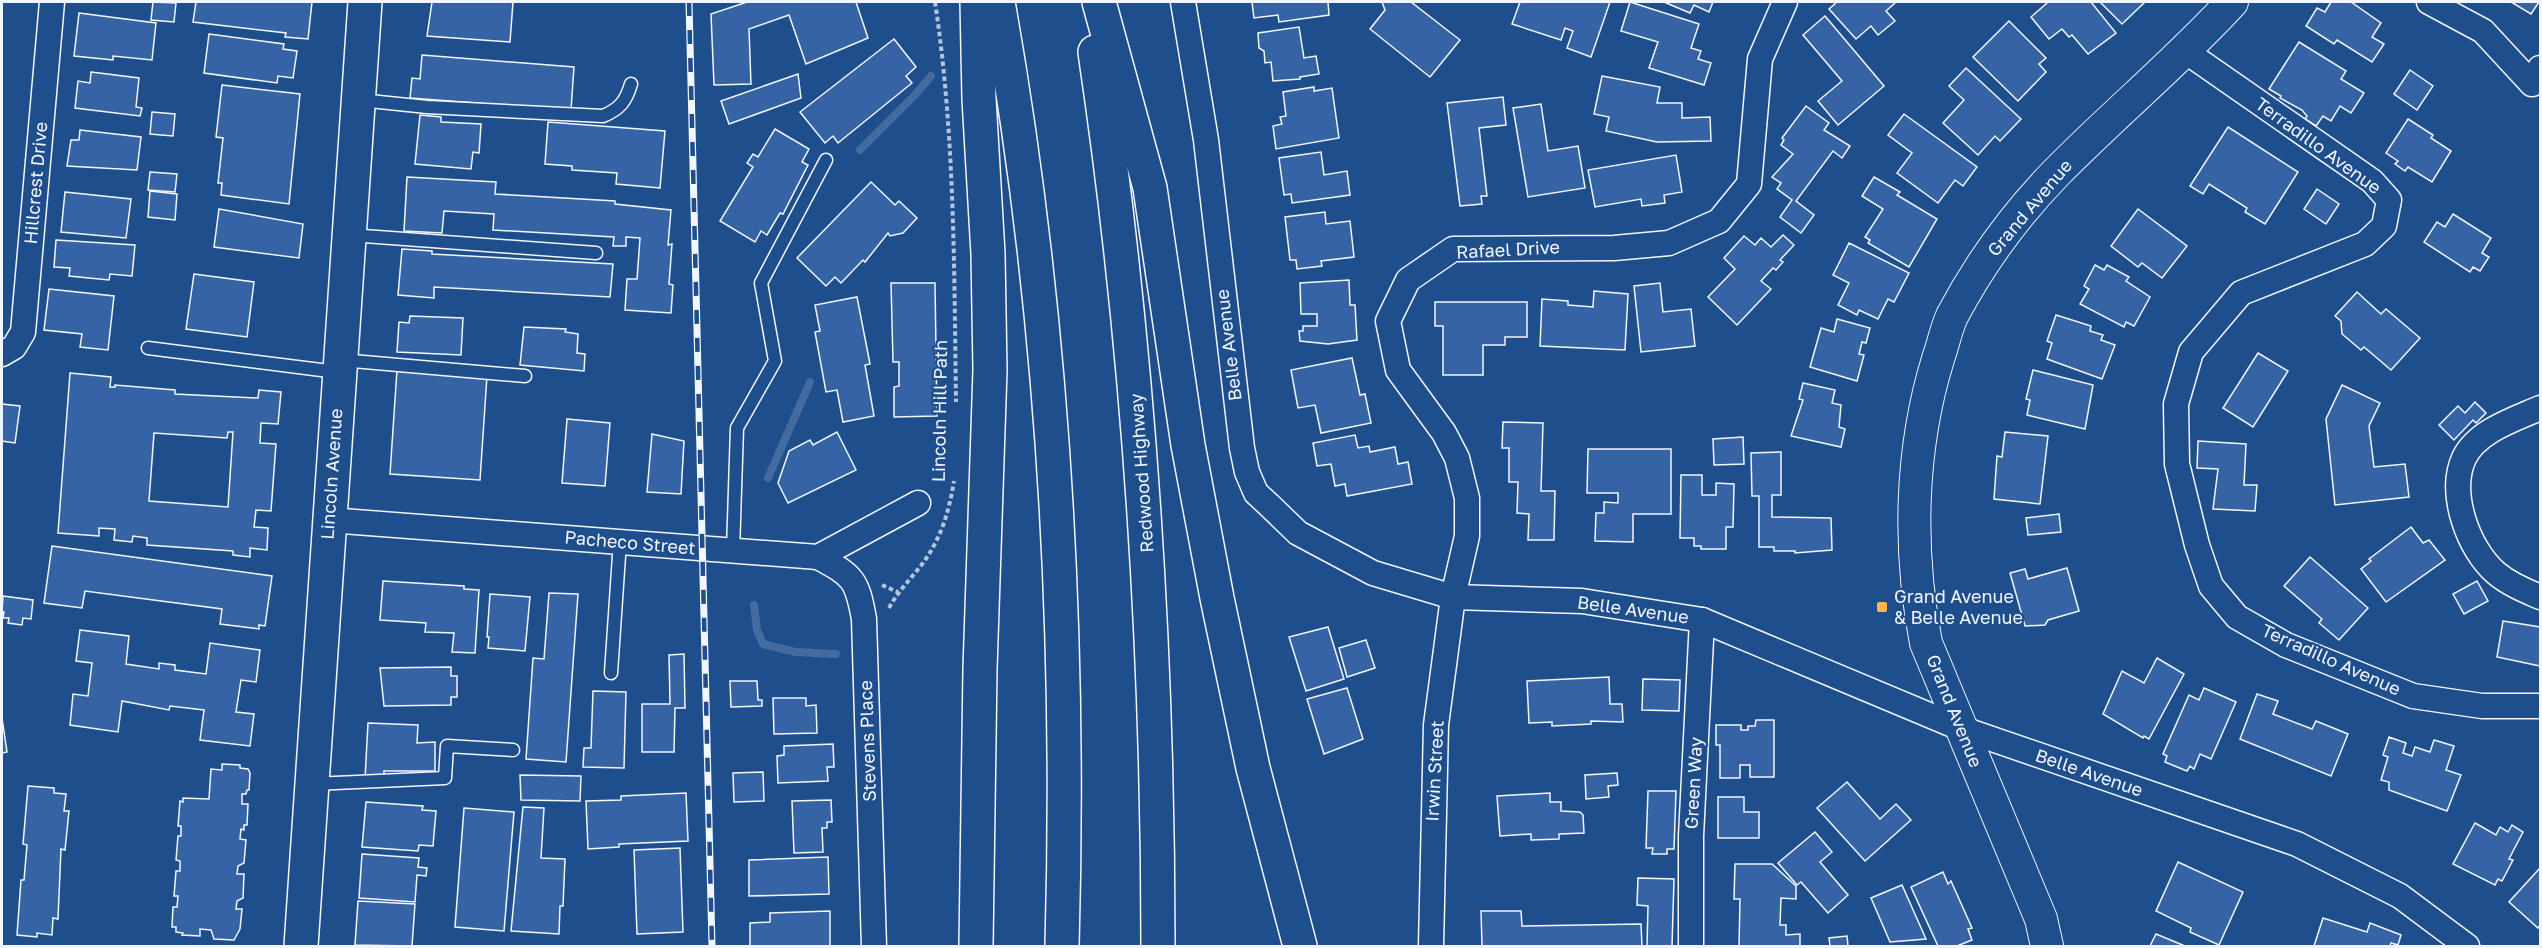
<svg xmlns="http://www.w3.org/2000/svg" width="2542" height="948" viewBox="0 0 2542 948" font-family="'Golos Text',sans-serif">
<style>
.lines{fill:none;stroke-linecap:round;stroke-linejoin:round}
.stream{stroke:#446ba0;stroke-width:8}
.building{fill:#3563a3;stroke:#f2f6ff;stroke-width:1.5;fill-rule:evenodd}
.service-casing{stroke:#f2f6ff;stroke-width:15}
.minor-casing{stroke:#f2f6ff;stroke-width:27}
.tertiary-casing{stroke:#f2f6ff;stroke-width:34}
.secondary-casing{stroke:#f2f6ff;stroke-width:36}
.motorway-casing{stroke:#f2f6ff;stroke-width:36}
.path{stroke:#b3c4dc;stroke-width:4;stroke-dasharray:4.5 3;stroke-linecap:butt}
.service{stroke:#1f4e8c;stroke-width:12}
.minor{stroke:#1f4e8c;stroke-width:24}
.tertiary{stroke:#1f4e8c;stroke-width:32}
.secondary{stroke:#1f4e8c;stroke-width:33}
.motorway{stroke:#1f4e8c;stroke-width:33}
.rail-casing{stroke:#f2f6ff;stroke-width:7}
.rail{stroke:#1f4e8c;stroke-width:4.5;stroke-dasharray:14;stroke-linecap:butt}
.poi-dot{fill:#ffb74d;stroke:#1f4e8c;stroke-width:2}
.labels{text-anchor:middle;stroke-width:4.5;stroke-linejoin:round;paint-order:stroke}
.street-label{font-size:18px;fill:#f2f6ff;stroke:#1f4e8c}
.poi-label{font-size:18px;fill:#f2f6ff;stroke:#1f4e8c;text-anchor:start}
</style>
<rect width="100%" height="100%" fill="#1f4e8c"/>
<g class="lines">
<!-- stream -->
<g class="stream">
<path d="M860 150 915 95 931 76"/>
<path d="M768 478 810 382"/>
<path d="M754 605 757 630 763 644 795 652 836 654"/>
</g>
</g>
<!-- building -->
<g class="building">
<path d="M153 2 176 3 174 22 151 20Z"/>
<path d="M196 2H312L308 39 285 37 286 33 193 22Z"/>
<path d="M432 2H513L510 42 427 36Z"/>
<path d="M747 2H856L868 38 806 64 789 15 749 29 751 84 714 85 711 14Z"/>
<path d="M1252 2H1328L1329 15 1279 22 1278 15 1254 18Z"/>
<path d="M1382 2H1411L1460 40 1430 77 1370 29 1385 10Z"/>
<path d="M1520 2H1610L1591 57 1567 48 1573 31 1565 28 1561 40 1512 24Z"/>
<path d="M1630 2 1699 24 1691 48 1701 51 1698 59 1711 63 1704 85 1649 68 1658 42 1621 31Z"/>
<path d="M1664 2H1713L1709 12 1694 5 1690 13Z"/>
<path d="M1837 2H1894L1895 3 1886 11 1895 21 1878 35 1871 26 1856 39 1829 9Z"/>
<path d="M2046 2H2091L2116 33 2088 54 2072 35 2069 37 2062 29 2049 39 2031 17 2047 3Z"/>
<path d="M2100 2H2145L2122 24Z"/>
<path d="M2331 2H2351L2381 23 2372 37 2384 44 2372 62 2337 40 2334 44 2306 26 2317 8 2325 12Z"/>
<path d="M2511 2H2539L2531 14Z"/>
<path d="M79 13 156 23 152 60 113 56V60L74 56Z"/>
<path d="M1825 16 1884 86 1838 125 1818 101 1842 81 1803 35Z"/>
<path d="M2009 21 2046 58 2039 64 2046 72 2018 101 1973 57Z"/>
<path d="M1299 27 1304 58 1316 56 1319 74 1300 77V79L1273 81 1271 62 1265 63 1264 51 1259 48 1258 33Z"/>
<path d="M209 34 284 44 283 49 297 51 293 78 278 76 277 83 204 73Z"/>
<path d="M894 39 916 67 906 76 912 83 838 143 833 136 825 143 800 112Z"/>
<path d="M2299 42 2346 71 2341 79 2364 93 2351 113 2340 106 2331 121 2323 116 2316 126 2305 119 2307 116 2302 110 2280 98 2281 96 2269 89Z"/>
<path d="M422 55 574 67 571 110 410 98 412 78 420 79Z"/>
<path d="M1966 68 2021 119 2000 141 1995 136 1978 155 1943 123 1964 100 1949 86Z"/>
<path d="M2410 70 2433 86 2417 110 2394 94Z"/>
<path d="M91 72 139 78 136 107 142 108 140 116 75 108 78 81 90 83Z"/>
<path d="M798 74 801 98 729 124 721 101Z"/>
<path d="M1602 76 1660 87 1657 103H1682V118L1710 117 1711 141 1657 142 1606 131 1609 117 1594 114Z"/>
<path d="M222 85 300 94 289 204 221 195 222 183H218L223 138 216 137Z"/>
<path d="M1314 87V91L1332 88 1339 138 1276 149 1273 126 1282 124 1280 117 1286 116 1283 92Z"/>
<path d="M1503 97 1506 125 1479 128 1487 196H1481L1482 204 1460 206 1447 103Z"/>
<path d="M1541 104 1548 151 1578 146 1585 188 1528 197 1513 108Z"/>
<path d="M1806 106 1829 123 1824 130 1850 146 1842 158 1833 151 1796 201 1814 215 1801 233 1780 217 1792 200 1777 189 1781 183 1772 177 1793 154 1781 145 1784 140 1782 138Z"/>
<path d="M152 112 175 114 173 136 150 134Z"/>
<path d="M1904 114 1977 167 1963 186 1955 180 1938 203 1897 173 1912 153 1888 135Z"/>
<path d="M420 115 441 117V122L481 124 479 153 473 152 471 169 415 164Z"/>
<path d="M2408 119 2433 135 2431 138 2451 151 2432 182 2408 167 2405 171 2395 164 2398 161 2386 153Z"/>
<path d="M548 122 665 131 660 188 616 184 617 173 572 170V166L545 164Z"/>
<path d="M2228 127 2298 172 2265 224 2245 212 2247 208 2209 184 2203 194 2190 186Z"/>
<path d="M775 129 809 149 802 162 808 165 783 214 780 213 767 235 761 231 755 242 720 221 753 167 747 163 753 154 758 157Z"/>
<path d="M80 130 141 137 137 170 67 166 71 140H79Z"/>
<path d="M1321 152 1324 175 1347 171 1350 195 1292 203 1291 194 1284 195 1279 158Z"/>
<path d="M1676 155 1682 192 1664 195 1665 203 1642 206 1641 199 1595 207 1588 170Z"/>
<path d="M150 172 177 174 175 192 148 190Z"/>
<path d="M407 177 496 182 495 194 615 201V204L671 210 668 245 672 244 669 284 673 285 671 313 625 310 627 279H637L640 238 626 237V246H613L614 237 493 230 494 214 444 211 442 233 404 231Z"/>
<path d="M1874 177 1900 192 1897 195 1937 219 1909 267 1868 243 1870 240 1865 237 1883 209 1862 196Z"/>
<path d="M871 182 895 205 899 201 917 218 903 233 890 236 888 233 865 262 863 260 841 283 835 277 826 286 797 258Z"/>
<path d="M2317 189 2339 204 2326 224 2304 209Z"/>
<path d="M150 191 177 194 175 220 148 217Z"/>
<path d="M65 192 131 199 126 238 61 232Z"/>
<path d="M219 209 303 224 299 258 214 247Z"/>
<path d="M2138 209 2187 246 2162 278 2142 263 2138 267 2111 246Z"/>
<path d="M1325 212 1326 224 1350 221 1354 257 1321 261 1322 266 1297 269 1296 260H1290L1285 217Z"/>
<path d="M2453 214 2491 238 2482 253 2489 257 2480 271 2473 267 2470 272 2424 242 2437 222 2445 227Z"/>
<path d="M1783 235 1794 245 1780 260 1783 262 1776 270 1773 268 1761 281 1771 289 1737 325 1708 297 1735 269 1724 258 1744 236 1755 245 1761 238 1771 247Z"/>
<path d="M56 240 135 245 132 276 110 274 109 280 69 276 70 268 54 267Z"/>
<path d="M1849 243 1909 273 1894 302 1888 299 1878 319 1859 310 1857 315 1838 305 1849 283 1833 275Z"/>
<path d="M402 249 432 251V254L613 264 610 297 434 287V298L398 295Z"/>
<path d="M2095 265 2104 270 2107 265 2129 277 2126 281 2150 297 2134 326 2126 322 2124 327 2080 304 2089 289 2084 286Z"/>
<path d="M194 274 254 282 247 337 186 329Z"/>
<path d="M1349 280 1350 305H1355L1357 340 1328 344 1300 341 1299 331H1303V326H1317V314H1301L1300 283Z"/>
<path d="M891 283H935L937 416 894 417V387L899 386V362H893Z"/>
<path d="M1660 283 1663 312 1691 309 1695 346 1641 352 1634 286Z"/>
<path d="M49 289 114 296 108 350 80 347 82 334 44 330Z"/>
<path d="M1594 291 1628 294 1625 350 1540 346 1542 299 1568 301V305L1593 307Z"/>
<path d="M2357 292 2381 314 2386 309 2420 338 2391 370 2364 347 2361 350 2342 334 2341 321 2335 316Z"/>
<path d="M857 297 870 364 865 365 874 416 843 422 837 390 826 392 815 332 820 331 815 305Z"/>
<path d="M1435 302H1527V337H1505V345H1483V375H1443V326H1435Z"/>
<path d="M2056 315 2091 326 2090 331 2103 335 2101 340 2115 345 2102 379 2047 359 2052 343 2047 341Z"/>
<path d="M410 316 463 318 461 355 397 352 399 322 409 323Z"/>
<path d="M1837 319 1870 328 1866 343 1862 342 1859 354 1864 355 1857 381 1810 367 1821 328 1834 332Z"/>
<path d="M524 327 566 329 565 332 578 334 577 353 585 354 584 371 520 365Z"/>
<path d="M2258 353 2288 371 2253 427 2223 408Z"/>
<path d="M1352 358 1360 395 1365 394 1371 423 1321 433 1315 405 1298 408 1291 370Z"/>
<path d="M397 370 487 376 480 480 390 474Z"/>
<path d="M2033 370 2093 385 2085 429 2027 415 2030 400 2026 399Z"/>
<path d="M70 373 111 377 110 387H115V385L175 390V394L258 398 259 390 281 392 278 424 261 423 260 443 276 444 271 511 256 510 254 527 268 528 267 550 250 548V557L233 555V551L147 545V538L133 536 132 542 114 540 115 529 99 528V536L58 533ZM228 432H233L228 507 149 501 154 433 227 438Z"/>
<path d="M1803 383 1835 390 1832 403 1841 405 1839 427 1845 429 1841 447 1791 436 1803 400 1799 399Z"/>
<path d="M2342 385 2380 403 2369 426 2374 467 2405 464 2409 497 2335 505 2326 419Z"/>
<path d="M2475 402 2486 413 2476 423 2473 420 2454 440 2439 425 2458 406 2465 413Z"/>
<path d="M2 404 20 406 15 443 2 441Z"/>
<path d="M567 419 610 423 605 486 562 483Z"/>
<path d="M1503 422 1543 423 1541 491H1555L1554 540H1528L1529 514 1517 513 1518 482H1509V448H1502Z"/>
<path d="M837 432 856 470 788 503 778 483 789 451 810 440 813 445Z"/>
<path d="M2005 432 2048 436 2040 504 1994 499 1997 456 2002 457Z"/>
<path d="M652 434 684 441 681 494 647 492Z"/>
<path d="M1355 435 1358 448 1369 446 1370 452 1395 447 1398 464 1408 462 1412 484 1347 496 1345 484 1335 486 1331 464 1317 466 1313 443Z"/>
<path d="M1743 437 1744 464 1714 465 1713 439Z"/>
<path d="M2198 441 2246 444 2244 485H2257L2255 511 2213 509 2218 469 2197 468Z"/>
<path d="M1588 449H1671V514H1633V542L1595 541 1596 513H1604V502L1618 503V493H1587Z"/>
<path d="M1781 452V495H1772V517L1831 518 1832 550 1795 553V551H1774V547H1759V496H1752L1751 453Z"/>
<path d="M1681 475H1702V495H1716V483L1734 484 1733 527H1726V549H1701V546H1694V538H1680Z"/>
<path d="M2059 514 2061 532 2028 535 2026 518Z"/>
<path d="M2411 527 2423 543 2429 540 2445 560 2386 602 2361 569 2371 561 2369 559Z"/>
<path d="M52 546 272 576 265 626 259 625V629L220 624 222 609 85 591 82 608 44 603Z"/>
<path d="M2310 557 2368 608 2339 640 2319 623 2322 619 2284 586Z"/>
<path d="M2067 568 2079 611 2048 620 2045 625 2025 626 2010 573 2025 569 2028 579Z"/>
<path d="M383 581 464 586V589L479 590 475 653 452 652 454 633 425 632 426 623 380 620Z"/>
<path d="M2477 581 2488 601 2464 614 2453 594Z"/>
<path d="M549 593 578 594 566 762 526 759 533 658 544 659Z"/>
<path d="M490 594 530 597 525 651 488 648 489 637H487Z"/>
<path d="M3 596 33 600 31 619 23 618 22 625 8 623 9 618H3L4 612H2Z"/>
<path d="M2503 621 2540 627V666L2497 657Z"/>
<path d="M1328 627 1344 679 1306 691 1289 637Z"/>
<path d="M80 630 129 636 126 664 159 669V663L175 665V670L206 674 210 643 260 650 256 682 241 680 236 712 254 714 250 746 200 740 204 710 170 706 169 710 122 701 118 732 70 725 73 694 88 696 92 663 76 661Z"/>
<path d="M1366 640 1375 668 1347 677 1339 648Z"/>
<path d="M684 654 685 708H675L674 752H642V704H670L669 655Z"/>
<path d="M2157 658 2184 674 2149 739 2144 736 2143 738 2103 714 2122 671 2144 683Z"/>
<path d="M451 667V676H457V697H451V705L384 706 380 668Z"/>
<path d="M1609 677 1610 704H1622L1623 722 1591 721V724L1552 726V722L1529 723 1527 681Z"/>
<path d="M1643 679 1680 680 1679 711 1642 710Z"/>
<path d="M730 681H757L758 700H762V706L731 707Z"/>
<path d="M1347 688 1363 739 1324 754 1307 699Z"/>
<path d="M2204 688 2236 702 2211 759 2200 754 2194 769 2190 766 2187 771 2165 762 2167 756 2163 754 2189 695 2199 700Z"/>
<path d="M593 691 626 692 624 768 583 767 584 748H591Z"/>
<path d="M2257 694 2278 701 2273 714 2312 729 2316 721 2348 734 2331 776 2240 739Z"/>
<path d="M773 698H806V706L816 705 817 733 774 734Z"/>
<path d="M2 718 7 752 2 753Z"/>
<path d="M1756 720H1774V777H1750V765H1740V778H1720V745H1716V725H1741V730H1748V726H1755Z"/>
<path d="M368 723 418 725 417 743 435 742V771H384V779H365Z"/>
<path d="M2389 737 2406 743 2403 753 2412 756 2415 747 2430 752 2434 740 2454 746 2446 770 2461 775 2447 811 2389 790V782L2381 780 2388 757 2383 755Z"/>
<path d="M833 744 834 767H827L828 781 778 783 777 756 784 755V746Z"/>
<path d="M222 764 240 765V768L248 769 250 773 249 790H247L246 794H242V804H248L247 825H244V830L241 829 240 839 246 840 244 863 238 866 237 874H244L243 898 237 901 236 909H242L240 929 234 940 214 939 211 930 200 929V936L182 935 183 933 176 932V927H172L173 907H177L178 896H174L176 871H180V861L176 860 178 836H181V826H178L180 801 183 802V798L209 799 211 769 222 770Z"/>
<path d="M763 772 764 801 734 802 733 773Z"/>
<path d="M1617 773 1618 785 1608 786 1609 797 1586 799 1585 775Z"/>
<path d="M520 775 581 776 580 801 521 800Z"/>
<path d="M1847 782 1880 819 1896 804 1911 820 1865 861 1817 808Z"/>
<path d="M28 786 54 788V793L66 794 64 811H69L65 850 61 849 58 919 53 918 52 935 37 933V937L17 935 21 880H24L27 845 23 844Z"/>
<path d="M1648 791H1676L1674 849H1667V854H1652L1653 848H1646Z"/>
<path d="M686 793 688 841 619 844V847L588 849 586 801 621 800V796Z"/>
<path d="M1550 793V802H1561V811L1580 812 1583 815 1584 833 1559 834V839L1531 840V834L1500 836 1497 796Z"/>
<path d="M1718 797H1744V812H1759V838H1718Z"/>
<path d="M831 800 832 822H827V828H822L823 852 794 853 792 801Z"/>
<path d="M366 802 423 806 422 810 436 811 433 846 419 845 418 851 362 847Z"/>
<path d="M523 807 544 808 541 858 565 859 563 906H560L559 934 511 931Z"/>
<path d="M464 808 514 812 504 931 455 927Z"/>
<path d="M2475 823 2496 835 2500 827 2508 832 2512 825 2523 832 2509 859 2513 860 2502 881 2498 879 2495 885 2453 864Z"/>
<path d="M1815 832 1832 852 1820 862 1848 895 1828 913 1801 882 1797 885 1778 863Z"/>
<path d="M680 848 683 932 637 934 634 850Z"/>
<path d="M362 854 419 858 418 867 427 868 426 876 417 875 415 902 359 898Z"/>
<path d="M828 857 829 894 749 896V860Z"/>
<path d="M2178 862 2243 892 2219 945 2190 932 2191 928 2156 911Z"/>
<path d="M1735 864H1772L1796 886V899L1781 898 1780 925H1786V935L1800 934V946H1739L1740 899H1734Z"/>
<path d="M2540 868V925L2538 928 2509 902Z"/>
<path d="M1943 872 1948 884 1951 881 1972 928 1968 929 1972 940 1957 946H1938L1911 887Z"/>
<path d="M1638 878 1674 879 1672 946H1647L1648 906 1637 905Z"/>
<path d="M1902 885 1926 939 1890 942 1871 898Z"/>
<path d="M358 901 415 904 412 946 355 945Z"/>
<path d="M830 911V946H750V923L770 922V913Z"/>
<path d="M1481 911H1521L1522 926 1641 924 1642 946H1482Z"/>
<path d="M2323 918 2367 932 2370 923 2401 935 2398 945 2391 943 2390 946H2314Z"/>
<path d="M2156 934 2185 946H2150Z"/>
<path d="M1847 936 1848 946H1830L1829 938Z"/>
</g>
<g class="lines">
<!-- service casing -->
<g class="service-casing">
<g id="service">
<path d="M360 100 427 107 603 116C620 109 626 101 631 84"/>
<path d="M350 235 596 253"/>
<path d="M148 348 337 372"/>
<path d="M341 360 525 376"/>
<path d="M733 551 737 428 775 361 761 283 826 160"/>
<path d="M611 673 620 541"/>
<path d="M313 784 445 778 447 746 513 750"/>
</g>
</g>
<!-- minor casing -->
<g class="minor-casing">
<g id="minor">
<path d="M1183 2 1206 140 1242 448 1247 472 1256 493 1269 505 1298 533 1373 573 1453 597 1582 601 1702 620 1960 728 2297 844 2400 896 2467 946"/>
<path d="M2429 2 2483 31 2532 84 2540 68"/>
<path d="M2185 51 2372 181 2389 200 2384 226 2365 244 2241 293 2191 352 2176 404 2177 464 2197 545 2211 586 2237 617 2286 645 2413 696 2482 706H2540"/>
<path d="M2 354 14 347 23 332 52 2"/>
<path d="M2540 408C2515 419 2477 431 2464 458 2448 493 2468 549 2496 573 2509 584 2524 590 2540 597"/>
<path d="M329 520 818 557 918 503"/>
<path d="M818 557C853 576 857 579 864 619L874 946"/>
<path d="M1431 946 1436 725 1453 597 1467 536V498L1457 458 1444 433 1398 370 1388 321 1408 280 1453 249 1614 248 1669 243 1719 221 1749 184 1760 59 1785 2"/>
<path d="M1691 946V836L1702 620"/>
</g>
</g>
<!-- tertiary casing -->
<g class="tertiary-casing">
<path id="tertiary" d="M2047 946 2041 919 1926 643C1908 549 1910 450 1938 359 1943 345 1946 329 1952 316 1979 265 2016 214 2056 173 2114 114 2177 62 2232 2"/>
</g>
<!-- secondary casing -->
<g class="secondary-casing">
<path id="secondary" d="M301 946 365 2"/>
</g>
<!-- motorway casing -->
<g class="motorway-casing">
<g id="motorway">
<path d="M998 2C1053 312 1071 631 1062 946"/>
<path d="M1099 2 1150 188 1188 445 1217 598 1253 768 1300 946"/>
<path d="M1095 52C1139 349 1158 646 1158 946"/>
<path d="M976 946 980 669 990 370 988 254 979 99 977 2"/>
</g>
</g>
<!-- path -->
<g class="path">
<path d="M935 2C955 134 954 269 956 402"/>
<path d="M882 585 898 592"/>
<path d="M889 608C898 591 911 579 923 563 941 538 949 512 954 481"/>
</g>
<!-- service -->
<use href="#service" class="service"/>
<!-- minor -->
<use href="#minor" class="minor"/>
<!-- tertiary -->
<use href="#tertiary" class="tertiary"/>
<!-- secondary -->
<use href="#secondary" class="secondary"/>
<!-- motorway -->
<use href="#motorway" class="motorway"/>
<!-- rail casing -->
<g class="rail-casing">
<path id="rail" d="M689 2 712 946"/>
</g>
<!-- rail -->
<use href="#rail" class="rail"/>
</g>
<!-- markers -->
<rect class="poi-dot" x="1876" y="601" width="12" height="12" rx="3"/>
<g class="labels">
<!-- street labels -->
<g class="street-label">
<text transform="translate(2318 146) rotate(36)" y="6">Terradillo Avenue</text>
<text transform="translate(36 183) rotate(-85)" y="6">Hillcrest Drive</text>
<text transform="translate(2030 208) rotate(-50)" y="6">Grand Avenue</text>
<text transform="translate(1508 250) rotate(-3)" y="6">Rafael Drive</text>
<text transform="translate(1229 345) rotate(-97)" y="6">Belle Avenue</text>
<text transform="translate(940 411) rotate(-89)" y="6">Lincoln Hill Path</text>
<text transform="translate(1142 473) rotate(-94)" y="6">Redwood Highway</text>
<text transform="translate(332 474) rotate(-86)" y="6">Lincoln Avenue</text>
<text transform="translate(630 543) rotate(5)" y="6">Pacheco Street</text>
<text transform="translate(1633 610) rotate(8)" y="6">Belle Avenue</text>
<text transform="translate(2331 660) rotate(24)" y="6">Terradillo Avenue</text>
<text transform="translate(1954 711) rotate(68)" y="6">Grand Avenue</text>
<text transform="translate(868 741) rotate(-92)" y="6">Stevens Place</text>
<text transform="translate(1435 771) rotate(-87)" y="6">Irwin Street</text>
<text transform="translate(2089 773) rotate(19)" y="6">Belle Avenue</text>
<text transform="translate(1694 783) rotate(-87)" y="6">Green Way</text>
</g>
<!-- poi labels -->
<g class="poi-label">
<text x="1894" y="603">Grand Avenue<tspan x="1894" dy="21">&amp; Belle Avenue</tspan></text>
</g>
</g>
<!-- border -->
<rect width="2542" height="948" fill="none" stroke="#f2f6ff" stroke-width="6"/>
</svg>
